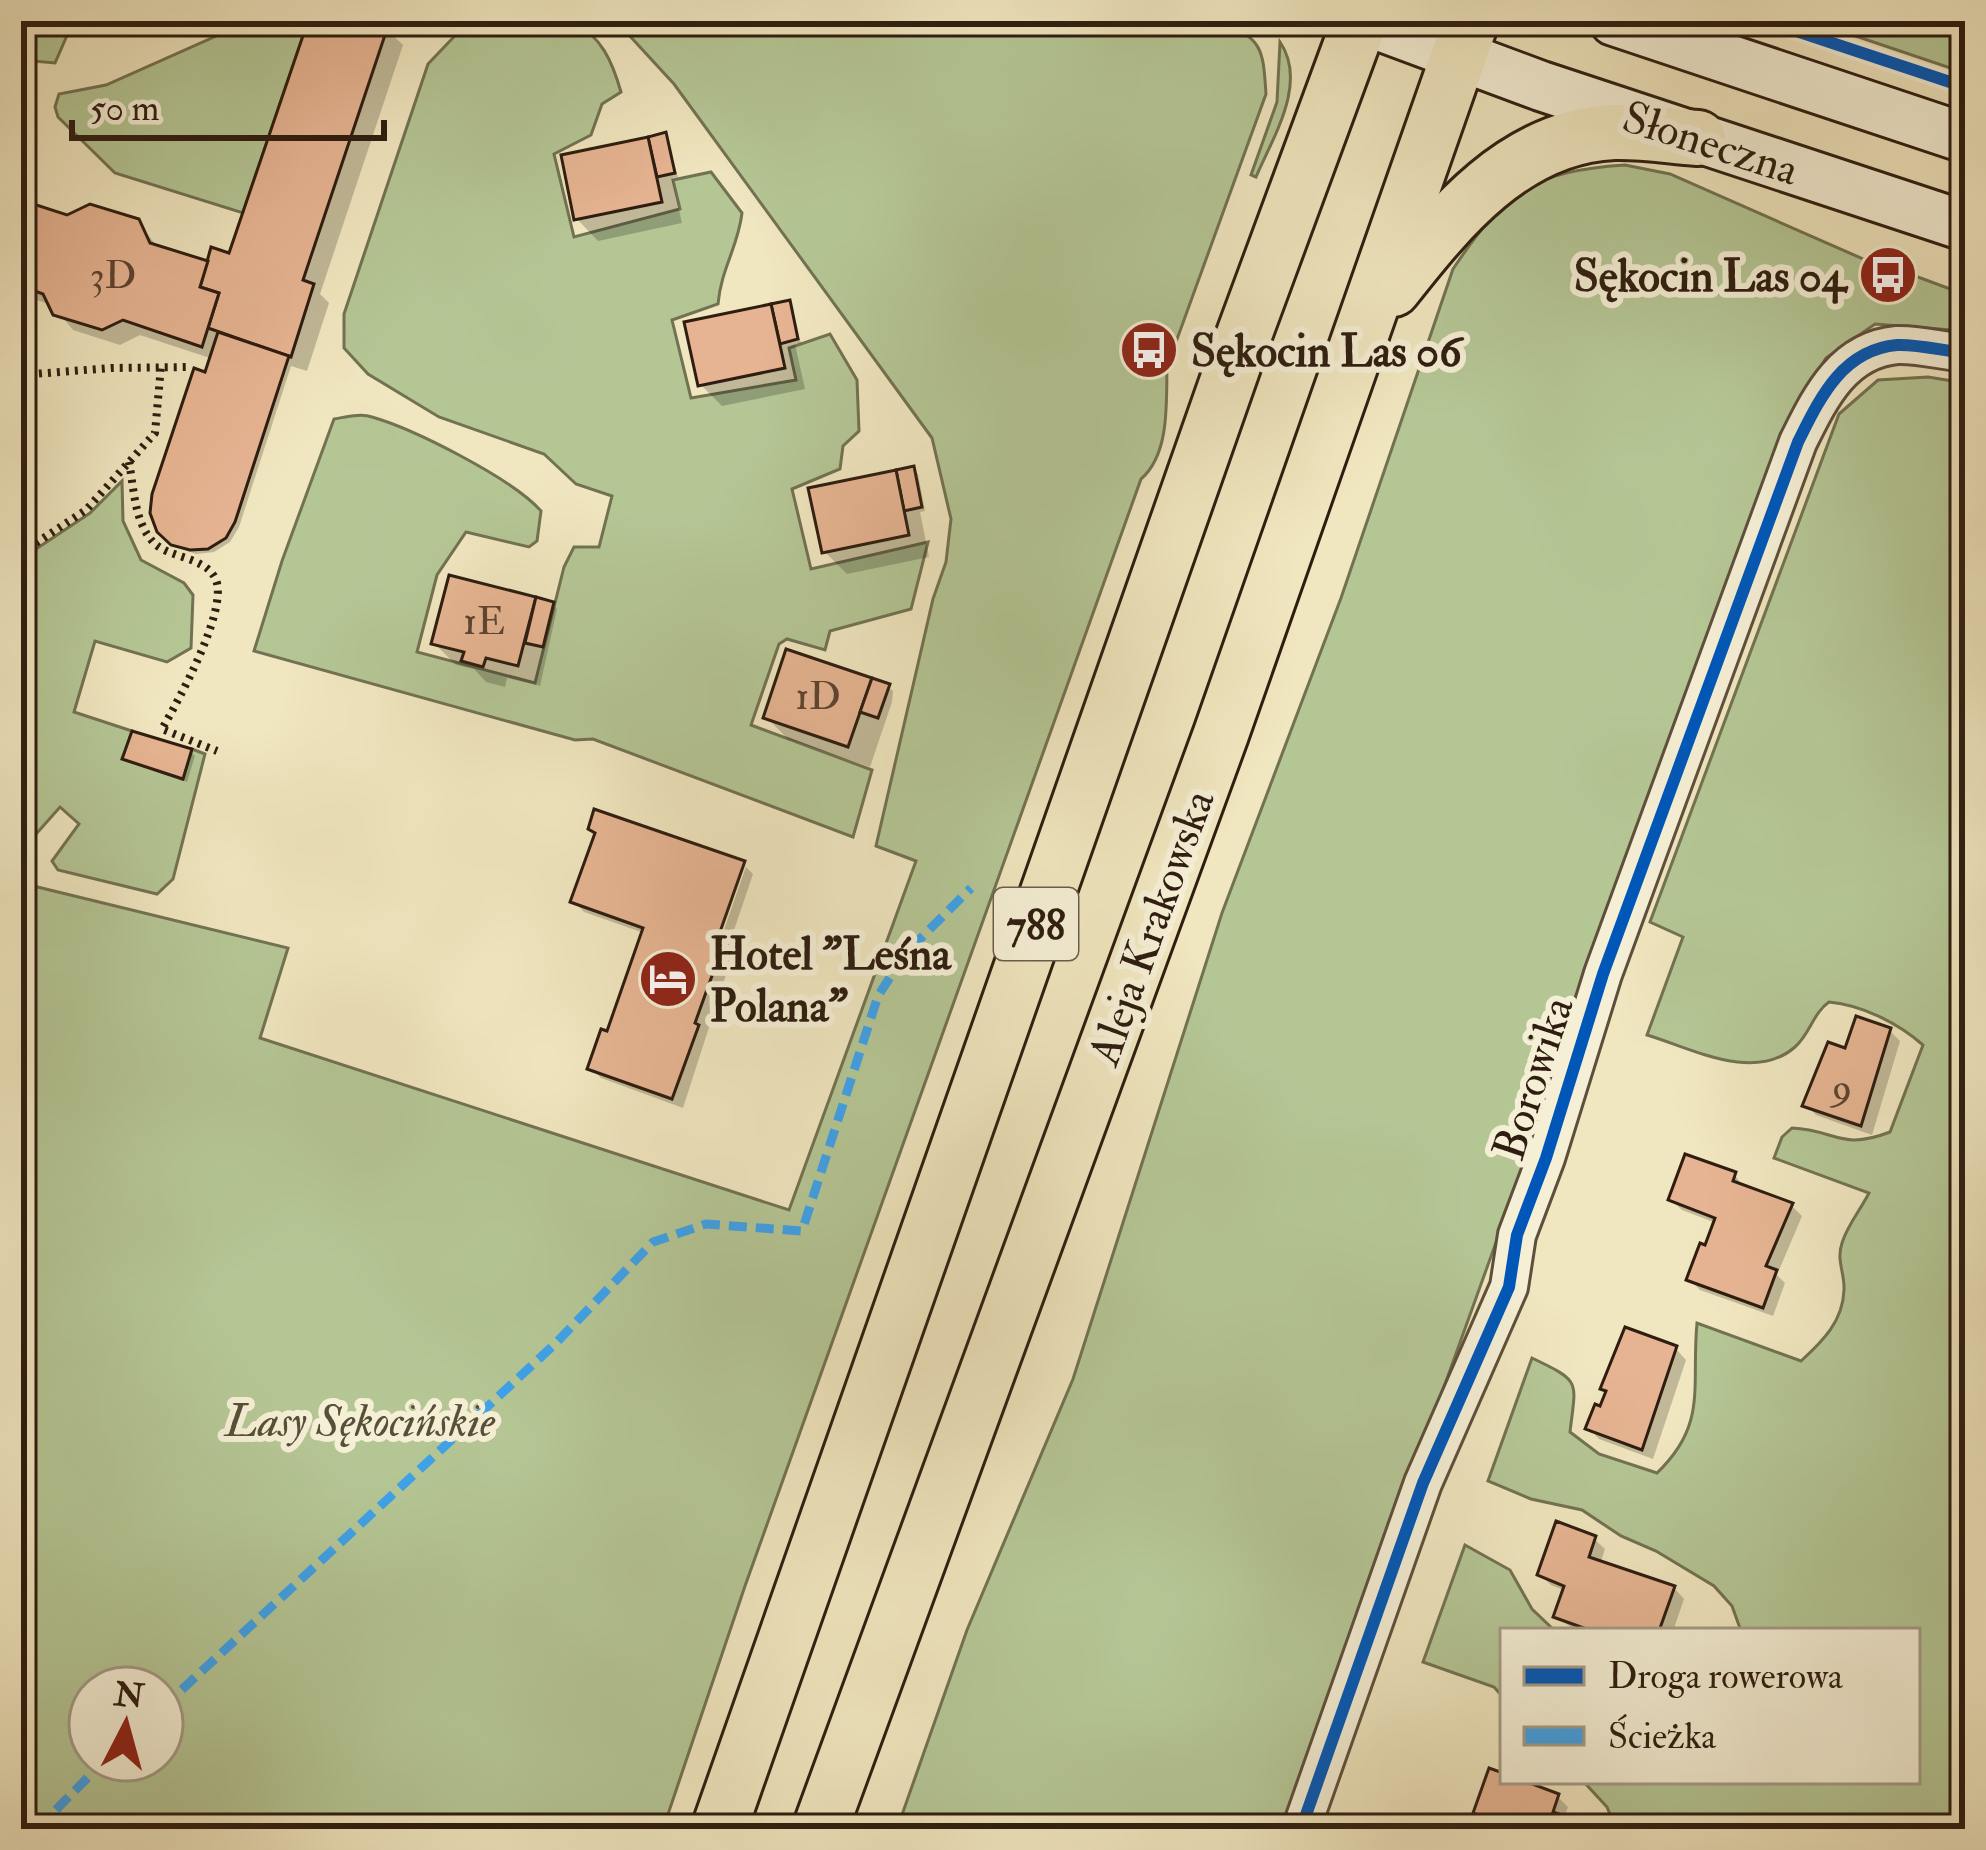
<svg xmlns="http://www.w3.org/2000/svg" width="1986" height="1850" viewBox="0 0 1986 1850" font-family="'IM FELL Double Pica',serif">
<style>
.green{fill:#b5c695;stroke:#727252;stroke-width:3;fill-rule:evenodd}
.shadow{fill:#0003}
.building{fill:#e6b492;stroke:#2e1d10;stroke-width:3}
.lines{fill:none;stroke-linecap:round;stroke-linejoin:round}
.minor-casing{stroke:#5e4f3c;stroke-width:42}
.secondary-casing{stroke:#2e1d10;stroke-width:54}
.primary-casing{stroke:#2e1d10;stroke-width:60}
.path{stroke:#2e1d10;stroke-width:8;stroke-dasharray:3 6;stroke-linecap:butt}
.minor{stroke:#f5efd5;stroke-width:36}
.secondary{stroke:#f5efd5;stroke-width:48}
.primary{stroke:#f0e6bf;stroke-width:54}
.quiet{stroke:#3ea2ea;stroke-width:9;stroke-dasharray:18 9;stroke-linecap:butt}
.cycleway-casing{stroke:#f5efd5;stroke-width:20}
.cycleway{stroke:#0057b8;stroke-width:12}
.labels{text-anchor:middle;stroke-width:12;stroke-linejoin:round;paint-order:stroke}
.number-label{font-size:39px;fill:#5c4330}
.shield{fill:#f5efd5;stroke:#6a5c4b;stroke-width:3}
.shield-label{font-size:42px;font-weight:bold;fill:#2e1d10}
.street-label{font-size:45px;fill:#2e1d10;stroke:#f5efd5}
.poi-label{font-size:45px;font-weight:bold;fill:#2e1d10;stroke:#f5efd5;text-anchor:start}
.park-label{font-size:45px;font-style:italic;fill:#565038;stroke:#f5efd5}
</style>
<rect width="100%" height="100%" fill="#f0e6bf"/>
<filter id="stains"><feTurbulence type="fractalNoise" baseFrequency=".00167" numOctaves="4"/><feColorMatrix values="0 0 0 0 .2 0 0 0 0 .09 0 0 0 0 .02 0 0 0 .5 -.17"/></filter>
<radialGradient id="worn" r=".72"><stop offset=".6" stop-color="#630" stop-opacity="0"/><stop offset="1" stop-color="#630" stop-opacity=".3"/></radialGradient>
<!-- green -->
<g class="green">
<path d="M21 21H105L69 31 55 63 21 60Z"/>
<path d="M250 21H308L243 213 115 173 58 117 55 107 59 94 106 85Z"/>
<path d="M469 21H572C602 37 612 61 621 92L602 104 591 135 554 154 574 237 680 209 673 180 711 172 742 213C738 247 721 269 718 304L672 320 691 398 796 380 789 348 830 334 857 380 859 431 843 446 840 469 792 489 811 569 928 542 911 609 830 631 825 650 787 639 779 644 751 725 872 770 853 837 593 739 575 740 254 651 282 561 334 419C346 417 361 413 372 417 414 429 513 479 541 511L537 541 529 547 466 532 437 575 417 652 535 683 564 567 574 547H599L612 496 576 484 544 454 439 417 368 374 344 348V314L428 64Z"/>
<path d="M616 21H1216C1262 38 1263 46 1266 94L1176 342 1173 345 1147 336 1137 360 1151 366 1156 355 1167 361C1166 399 1171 453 1141 479L745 1586 663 1829H21V883L288 948 260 1038 789 1210 916 861 876 846 933 599 946 562 951 519 932 438 674 84ZM90 1688H162V1760H90Z"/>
<path d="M1811 21H1965V73Z"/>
<path d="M1280 42C1308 83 1273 137 1256 177L1251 175 1277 102Z"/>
<path d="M1625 165 1670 174 1870 262 1874 279 1899 288 1910 274 1953 290 1965 317V331L1875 324 1826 358 1798 403 1285 1829H897L967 1630 1073 1379 1222 913 1341 598 1453 269C1504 193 1532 171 1625 165Z"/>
<path d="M1928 377 1965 383V1829H1616L1607 1807 1583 1781H1917V1631H1741L1732 1606 1714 1586 1656 1551 1621 1536 1582 1510 1531 1499 1488 1481 1532 1358C1582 1382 1576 1380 1570 1432L1599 1454 1657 1473C1708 1424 1691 1387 1697 1323L1801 1361C1823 1341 1843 1321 1844 1290 1845 1273 1836 1261 1842 1243 1847 1226 1861 1209 1869 1193L1774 1158 1782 1137 1792 1128C1836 1130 1841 1151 1890 1132L1923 1045C1898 1023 1862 1005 1829 1002 1813 1013 1810 1034 1795 1047 1754 1083 1691 1048 1647 1035L1683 937 1650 922 1839 414 1878 380Z"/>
<path d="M122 481 123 521 141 560 184 583 193 595 191 648 167 662 95 641 74 712 132 731 123 759 182 779 192 749 205 754 173 879 157 894 58 870 52 861 79 824 60 807 21 851V559L90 513Z"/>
<path d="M1465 1545 1510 1570 1532 1609 1555 1631H1503V1697L1494 1687 1423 1662Z"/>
</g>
<!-- shadow -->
<g class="shadow">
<path d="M311 21H362L386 29 403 45 320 294 329 303 307 371 291 366 239 527 230 542 214 552 196 554 179 548 160 530 213 359 140 335 120 345 73 330 52 305 21 295V203L68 218 138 222 159 249 209 265 231 257Z"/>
<path d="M666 136 678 177 672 178 682 223 598 241 577 219 565 158Z"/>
<path d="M789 303 801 343 795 344 805 389 722 406 701 385 688 324Z"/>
<path d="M913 469 918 474 925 511 920 512 929 557 847 574 825 552Z"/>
<path d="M451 578 553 605 557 609 540 686 507 678 505 687 486 682 474 669 456 665 434 643Z"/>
<path d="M888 687 893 691 892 702 870 767 788 739 766 717Z"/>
<path d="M191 752 195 756 187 782 126 758Z"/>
<path d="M743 864 712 945 718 947 746 867 753 874 730 942 735 947 683 1108 601 1078 591 1068 609 1035 644 933 584 912 574 901Z"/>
<path d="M1889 1030 1900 1041 1872 1135 1816 1115 1806 1105 1846 1052Z"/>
<path d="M1734 1174 1744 1188 1792 1206 1802 1216 1777 1275 1785 1283 1773 1316 1700 1290 1690 1280 1716 1223 1682 1210 1671 1200Z"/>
<path d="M1676 1349 1686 1360 1653 1459 1599 1439 1589 1428 1602 1410Z"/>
<path d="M1594 1539 1605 1549 1600 1564 1674 1588 1684 1599 1673 1631H1577L1556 1617 1566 1591 1551 1585 1540 1574Z"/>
<path d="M1503 1777V1781H1515L1557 1796 1568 1807 1564 1819 1584 1829H1502L1487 1822 1476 1812Z"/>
</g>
<!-- building -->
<g class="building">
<path d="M308 21H371L388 26 303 280 314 284 291 357 208 328 219 293 200 287 211 247 229 253Z"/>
<path d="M666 132 675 173 657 177 648 137Z"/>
<path d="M648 137 662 202 574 220 561 155Z"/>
<path d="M21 200 67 215 90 204 139 219 150 243 208 261 200 287 219 293 202 347 123 320 102 330 53 315 43 294 21 286Z"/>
<path d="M790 300 798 339 780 344 771 304Z"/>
<path d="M771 304 785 368 698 386 684 322Z"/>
<path d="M218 332 289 356 235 522 226 538 208 549 190 550 171 545 157 532 150 513 152 494 194 368 205 372Z"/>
<path d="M914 466 922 507 904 511 896 470Z"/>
<path d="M896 470 909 535 822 553 808 488Z"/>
<path d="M449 575 536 597 518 666 486 658 483 667 461 661 464 652 431 644Z"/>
<path d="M536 597 554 602 543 647 525 643Z"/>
<path d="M786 649 872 678 848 747 763 718Z"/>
<path d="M872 678 890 684 878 718 860 712Z"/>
<path d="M132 731 192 749 183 779 122 759Z"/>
<path d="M594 809 745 861 720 932 727 934 695 1023 699 1025 672 1099 587 1069 601 1029 607 1031 643 928 570 902 595 833 588 829Z"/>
<path d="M1856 1016 1891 1028 1861 1126 1802 1106 1828 1042 1845 1048Z"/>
<path d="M1685 1154 1736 1172 1733 1181 1793 1203 1766 1266 1777 1270 1763 1308 1686 1280 1700 1243 1705 1245 1715 1218 1668 1200Z"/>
<path d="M1625 1327 1677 1346 1642 1450 1585 1429 1595 1404 1600 1406 1606 1391 1600 1389Z"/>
<path d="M1556 1521 1596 1536 1589 1557 1675 1586 1659 1631H1592L1553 1617 1564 1586 1537 1575Z"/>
<path d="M1489 1768 1503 1773V1781H1524L1559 1794 1553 1812 1581 1822 1578 1829H1515L1473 1813Z"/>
</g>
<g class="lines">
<!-- minor casing -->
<g class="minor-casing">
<path id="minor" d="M1301 1829 1423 1483 1509 1287 1517 1235 1546 1158 1603 974 1798 442C1820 398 1842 350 1897 345 1918 344 1944 351 1965 353"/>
</g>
<!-- secondary casing -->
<g class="secondary-casing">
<g id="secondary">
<path d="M1366 21 1541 86 1965 226"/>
<path d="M1614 21 1965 138"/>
</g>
</g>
<!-- primary casing -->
<g class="primary-casing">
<g id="primary">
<path d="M1393 289C1449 218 1515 136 1614 132 1642 131 1670 136 1698 138"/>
<path d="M719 1829 1241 343 1360 21"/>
<path d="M820 1829 1221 734 1471 21"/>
</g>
</g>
<!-- path -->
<g class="path">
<path d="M21 375 111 368 191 367"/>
<path d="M129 462C134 488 134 521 153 542 169 559 206 556 216 580 228 611 178 701 162 729L217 751"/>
<path d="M21 553 86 510 155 433 161 366"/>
</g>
<!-- minor -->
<use href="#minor" class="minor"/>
<!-- secondary -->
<use href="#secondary" class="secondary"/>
<!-- primary -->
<use href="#primary" class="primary"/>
<!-- quiet -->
<g class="quiet">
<path d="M162 1708 555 1344 653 1242 706 1224 802 1231 878 996 905 954 971 888"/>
<path d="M37 1829 105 1760"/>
</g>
<!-- cycleway casing -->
<g class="cycleway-casing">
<g id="cycleway">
<path d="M1766 21 1965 87"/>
<path d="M1301 1829 1423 1483 1509 1287 1517 1235 1546 1158 1603 974 1798 442C1820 398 1842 350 1897 345 1918 344 1944 351 1965 353"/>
</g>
</g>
<!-- cycleway -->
<use href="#cycleway" class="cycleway"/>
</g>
<!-- icons -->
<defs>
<g id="bus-disc" transform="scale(3)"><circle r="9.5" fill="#8f2418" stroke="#f5efd5"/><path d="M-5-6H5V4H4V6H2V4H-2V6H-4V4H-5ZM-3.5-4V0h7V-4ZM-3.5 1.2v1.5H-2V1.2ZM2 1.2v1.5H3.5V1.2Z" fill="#fff"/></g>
<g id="hotel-disc" transform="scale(3)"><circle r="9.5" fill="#8f2418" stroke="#f5efd5"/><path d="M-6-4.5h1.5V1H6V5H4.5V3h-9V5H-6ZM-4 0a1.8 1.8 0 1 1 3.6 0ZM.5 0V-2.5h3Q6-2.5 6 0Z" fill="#fff"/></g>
</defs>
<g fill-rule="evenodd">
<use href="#bus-disc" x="1888" y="275"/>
<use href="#bus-disc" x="1149" y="350"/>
<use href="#hotel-disc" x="668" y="979"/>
</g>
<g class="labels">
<!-- number labels -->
<g class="number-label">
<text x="113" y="288">3D</text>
<text x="484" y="634">1E</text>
<text x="818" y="709">1D</text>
<text x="1842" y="1101">9</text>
</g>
<!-- shield labels -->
<rect class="shield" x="994" y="888" width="84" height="72" rx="9"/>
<g class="shield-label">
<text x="1036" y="939">788</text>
</g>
<!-- street labels -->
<g class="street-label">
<text transform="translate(1711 142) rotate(18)" y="16">Słoneczna</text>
<text transform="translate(1150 927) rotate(-70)" y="16">Aleja Krakowska</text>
<text transform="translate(1532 1078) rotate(-72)" y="16">Borowika</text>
</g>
<!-- poi labels -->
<g class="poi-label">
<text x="1846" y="291" text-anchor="end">Sękocin Las 04</text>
<text x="1191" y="366">Sękocin Las 06</text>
<text x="710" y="969">Hotel "Leśna<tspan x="710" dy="52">Polana"</tspan></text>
</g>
<!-- park labels -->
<g class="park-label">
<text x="360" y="1436">Lasy Sękocińskie</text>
</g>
</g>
<!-- margin -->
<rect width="1986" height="1850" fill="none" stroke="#f0e6bf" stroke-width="72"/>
<rect x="24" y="24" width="1938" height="1802" fill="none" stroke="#2e1d10" stroke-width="6"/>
<rect x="36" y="36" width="1914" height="1778" fill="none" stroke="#2e1d10" stroke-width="3"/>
<!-- legend -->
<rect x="1500" y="1628" width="420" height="156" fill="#f5efd5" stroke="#a59b86" stroke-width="3"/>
<rect x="1524" y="1667" width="60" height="18" fill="#0057b8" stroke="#a59b86" stroke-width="3"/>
<text x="1608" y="1688" font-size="36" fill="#2e1d10">Droga rowerowa</text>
<rect x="1524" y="1727" width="60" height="18" fill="#3ea2ea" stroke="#a59b86" stroke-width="3"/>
<text x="1608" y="1748" font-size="36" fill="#2e1d10">Ścieżka</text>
<!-- north arrow -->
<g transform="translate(126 1724) rotate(6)"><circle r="57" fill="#f5efd5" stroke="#a59b86" stroke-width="3"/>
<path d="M0-9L21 45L0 30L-21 45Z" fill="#8f2418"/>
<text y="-18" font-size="33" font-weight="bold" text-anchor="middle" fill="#2e1d10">N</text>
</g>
<!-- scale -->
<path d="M72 120v18h312v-18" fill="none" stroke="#2e1d10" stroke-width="6"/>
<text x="90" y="120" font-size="36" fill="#2e1d10" stroke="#f5efd5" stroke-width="9" paint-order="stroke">50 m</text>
<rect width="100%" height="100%" filter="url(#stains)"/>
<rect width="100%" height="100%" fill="url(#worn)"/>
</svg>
